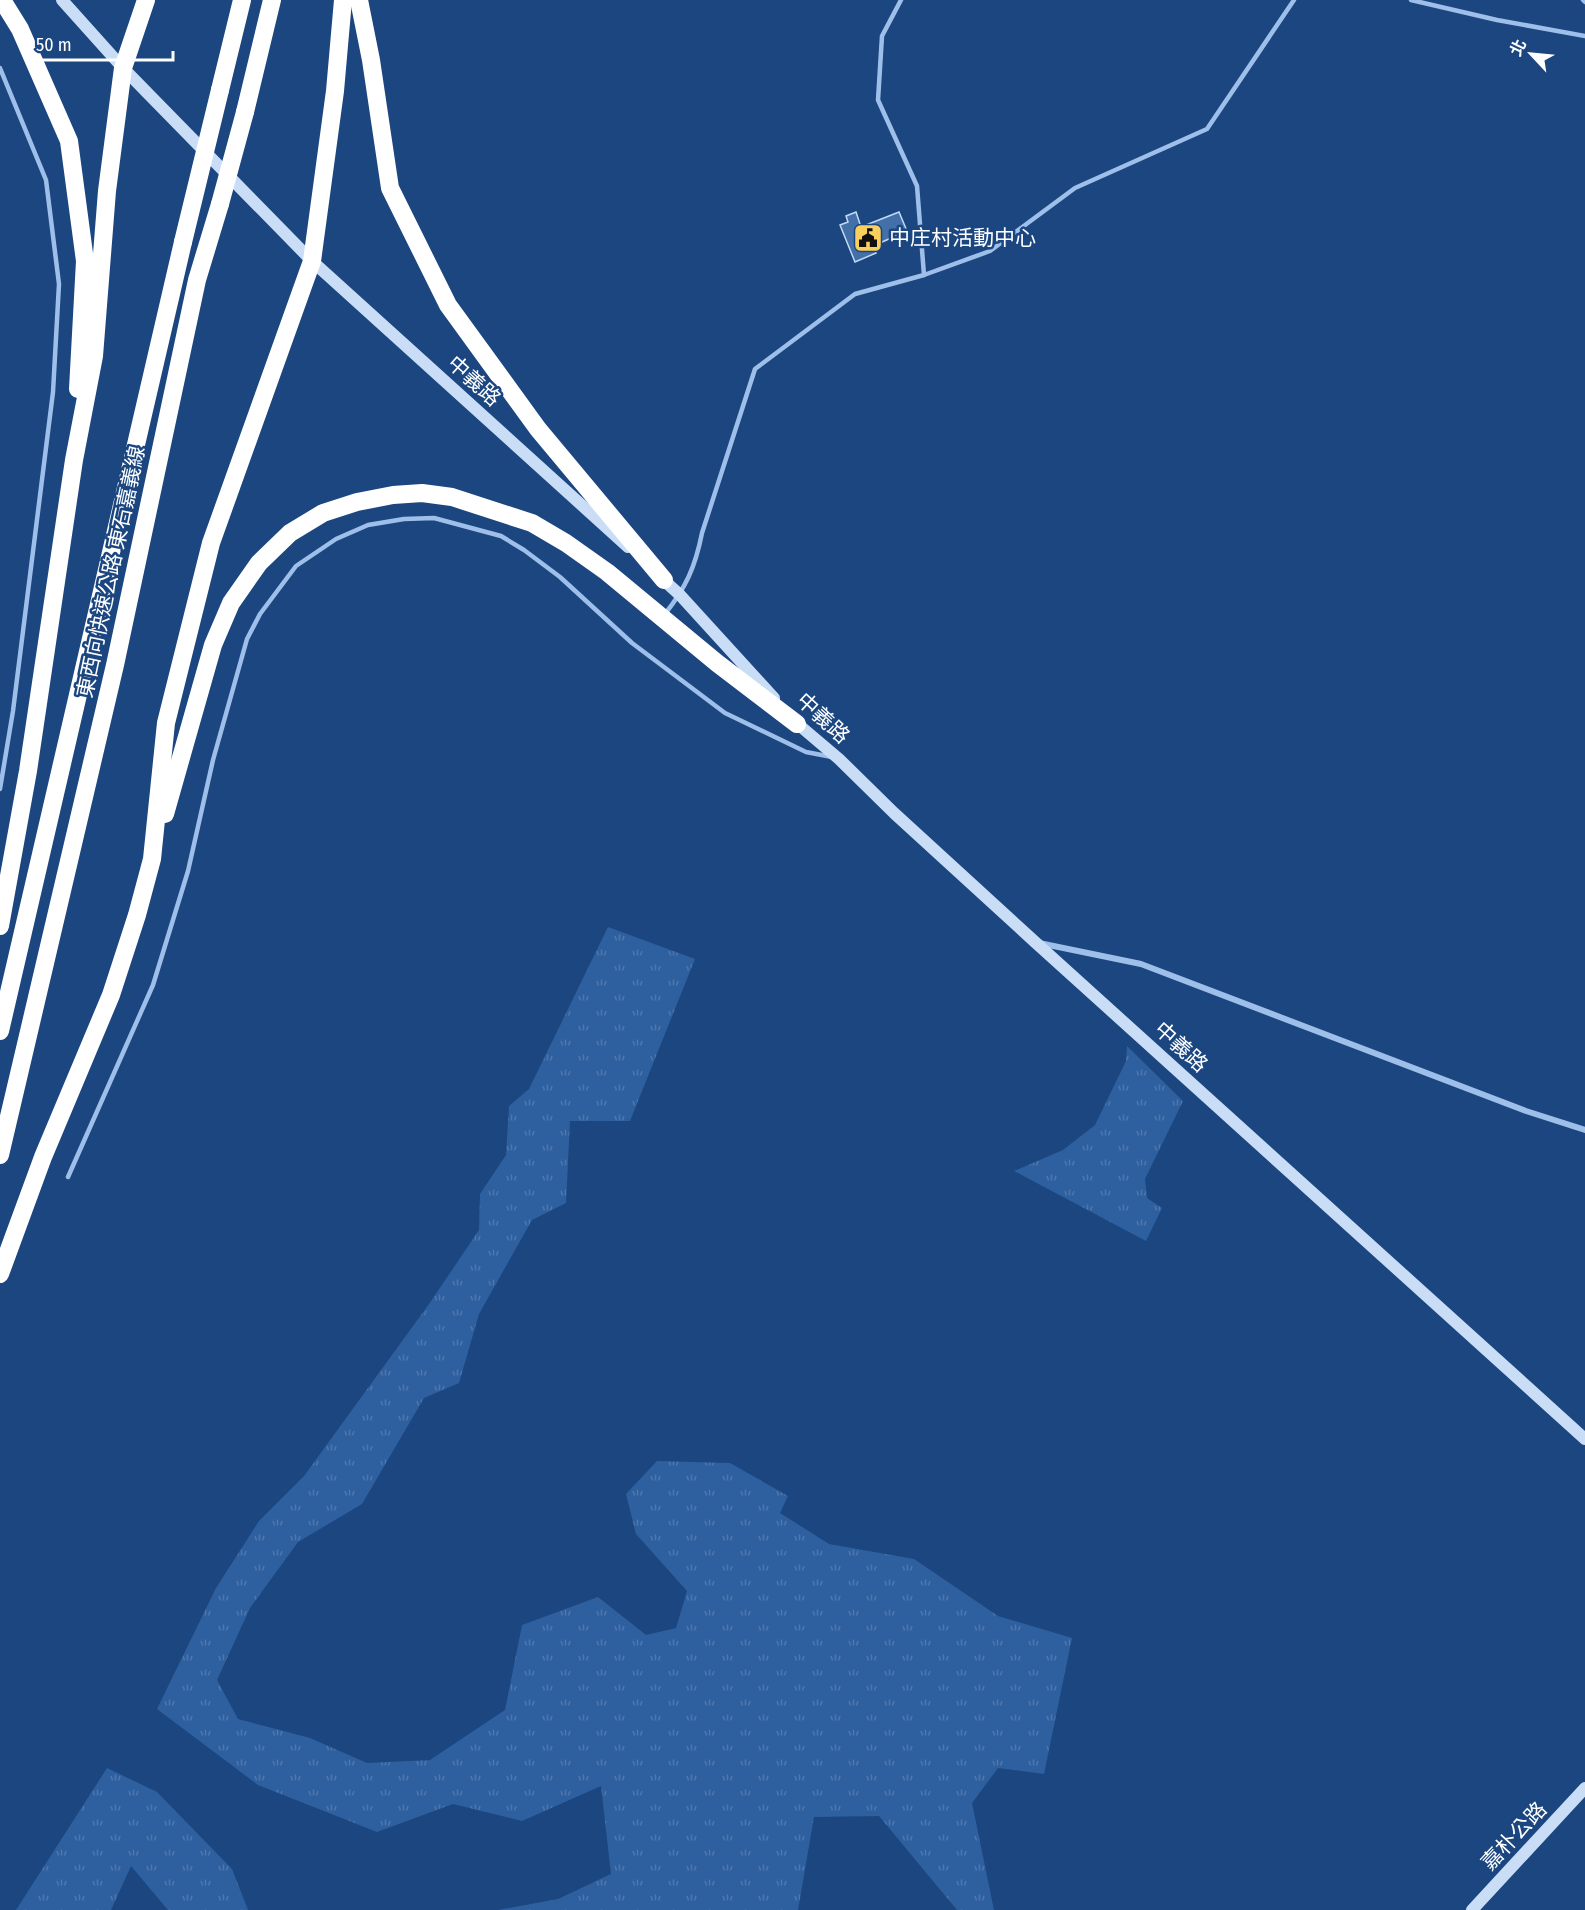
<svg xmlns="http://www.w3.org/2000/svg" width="1585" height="1910" viewBox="0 0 1585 1910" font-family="'Fira Sans Condensed','Noto Sans TC',sans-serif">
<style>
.grass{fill:url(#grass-tufts)}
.building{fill:#4470aa;stroke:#c3daf7;stroke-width:1.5}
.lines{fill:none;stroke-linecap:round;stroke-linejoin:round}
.lane{stroke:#9ebfea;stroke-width:4.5}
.street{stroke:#9ebfea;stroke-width:6}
.secondary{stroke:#caddf7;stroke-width:12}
.highway{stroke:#fff;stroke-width:18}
.highway-bridge{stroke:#fff;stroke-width:18}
.labels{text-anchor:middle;stroke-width:5;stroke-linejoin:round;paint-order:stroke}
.poi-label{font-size:21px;fill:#fff;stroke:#1b4680;text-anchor:start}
.street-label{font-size:21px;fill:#fff;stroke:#1b4680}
</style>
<defs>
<pattern id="grass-tufts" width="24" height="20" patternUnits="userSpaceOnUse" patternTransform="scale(1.5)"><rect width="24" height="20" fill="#2e5f9f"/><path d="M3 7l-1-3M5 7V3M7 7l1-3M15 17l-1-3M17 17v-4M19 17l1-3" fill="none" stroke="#4d77ad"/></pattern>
</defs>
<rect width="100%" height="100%" fill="#1b4680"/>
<!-- grass -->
<g class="grass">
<path d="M608 927 695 959 630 1121H570L566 1203 532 1220 479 1314 459 1383 424 1398 362 1504 298 1542 250 1608 217 1680 238 1719 310 1738 367 1763 430 1760 505 1710 522 1625 598 1597 646 1635 676 1628 687 1591 636 1534 626 1494 657 1461 730 1463 788 1496 780 1513 829 1544 914 1559 998 1616 1072 1638 1044 1774 998 1768 972 1803 994 1910H957L879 1816 814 1817 798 1910H498L558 1899 611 1874 601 1786 522 1821 453 1804 377 1832 258 1785 157 1709 216 1588 259 1521 304 1476 429 1304 479 1230 480 1194 506 1155 509 1106 529 1089Z"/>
<path d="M1127 1046 1183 1101 1145 1179 1147 1198 1162 1208 1146 1241 1014 1171 1063 1150 1095 1125 1126 1061Z"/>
<path d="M107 1768 157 1792 232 1869 248 1910H168L131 1866 111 1910H16Z"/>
</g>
<!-- building -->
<path class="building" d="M856 212 861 227 899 212 907 231 873 246 876 253 855 262 840 225 848 222 846 216Z"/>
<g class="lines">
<!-- lane -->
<g class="lane">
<path d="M901 0 882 36 878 100 917 186 924 275"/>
<path d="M1411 0 1497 20 1585 36"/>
<path d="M1583 0 1585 2"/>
<path d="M0 68 46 180 59 284 53 392 13 711 0 789"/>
<path d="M665 614C686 587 695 568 702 533L755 369 855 294 924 275 990 251 1075 188 1207 129 1294 0"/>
<path d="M68 1177 153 985 188 871 213 760 247 639 260 614 296 566 336 539 368 525 404 519 434 518 501 536 524 550 560 577 632 643 725 713 806 752 832 757"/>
</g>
<!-- street -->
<path class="street" d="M1039 943 1141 964 1526 1111 1585 1130"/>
<!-- secondary -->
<g class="secondary">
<path d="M62 0 123 68 312 261 628 547"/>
<path d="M658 575 680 595 774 698"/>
<path d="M793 720 839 759 894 813 1035 942 1585 1439"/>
<path d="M1472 1910 1585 1788"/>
</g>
<!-- highway -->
<g class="highway">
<path d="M2 0 20 29 69 141 85 261 78 389"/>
<path d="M359 0 371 60 390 188 448 305 538 429 664 580"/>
<path d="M220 90 242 0"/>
<path d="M245 112 272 0"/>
<path d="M165 814 213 645 231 603 259 563 290 533 323 513 357 502 393 495 422 493 452 497 532 523 566 543 607 572 717 663 797 724"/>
<path d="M0 926 28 771 74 460 94 356 107 191 123 68 146 0"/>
<path d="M0 1031 183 242"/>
<path d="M0 1155 115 665 197 280 220 204"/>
<path d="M0 1274 43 1157 111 995 137 915 152 859 166 723 211 543 312 261 335 91 343 0"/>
</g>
<!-- highway-bridge -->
<g class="highway-bridge">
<path d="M220 204 245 112"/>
<path d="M183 242 220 90"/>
</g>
</g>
<!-- icons -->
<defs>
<g id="civic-square" transform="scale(1.5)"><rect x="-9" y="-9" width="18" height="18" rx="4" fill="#fbcf5b" stroke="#1b4680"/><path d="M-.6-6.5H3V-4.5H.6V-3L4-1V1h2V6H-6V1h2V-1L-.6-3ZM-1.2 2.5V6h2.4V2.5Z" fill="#111"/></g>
</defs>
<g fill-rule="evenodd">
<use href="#civic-square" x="868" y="238"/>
</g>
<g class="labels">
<!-- poi labels -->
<g class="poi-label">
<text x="889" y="245">中庄村活動中心</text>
</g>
<!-- street labels -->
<g class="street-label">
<text transform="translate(474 381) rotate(42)" y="7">中義路</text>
<text transform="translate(111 572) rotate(-78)" y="7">東西向快速公路 東石嘉義線</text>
<text transform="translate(823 718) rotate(43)" y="7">中義路</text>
<text transform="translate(1181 1047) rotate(42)" y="7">中義路</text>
<text transform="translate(1514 1836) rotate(-47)" y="7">嘉朴公路</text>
</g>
</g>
<!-- north arrow -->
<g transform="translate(1531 54) rotate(296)" stroke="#1b4680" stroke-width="4.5" paint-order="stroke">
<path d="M0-4.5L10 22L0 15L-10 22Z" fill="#ffffff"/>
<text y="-9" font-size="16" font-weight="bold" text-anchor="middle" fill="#ffffff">北</text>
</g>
<!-- scale -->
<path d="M27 51v9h146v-9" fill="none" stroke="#ffffff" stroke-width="3"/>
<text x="36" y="51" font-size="18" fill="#ffffff" stroke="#1b4680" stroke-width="4.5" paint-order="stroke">50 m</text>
</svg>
